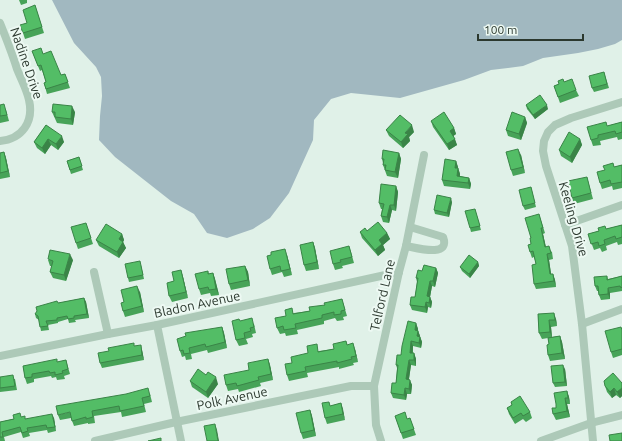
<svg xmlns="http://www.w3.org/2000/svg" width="622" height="441" viewBox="0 0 622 441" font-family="Ubuntu,sans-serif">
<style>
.green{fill:#a1b8c0}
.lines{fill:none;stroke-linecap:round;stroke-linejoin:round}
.minor{stroke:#adc9b8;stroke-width:8}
.wall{fill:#47a358}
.shaded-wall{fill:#3a8447}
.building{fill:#53bd66;stroke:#3a8447}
.labels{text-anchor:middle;stroke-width:4;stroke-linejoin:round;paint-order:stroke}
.street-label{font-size:13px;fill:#2b382e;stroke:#edf9f3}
</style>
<rect width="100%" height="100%" fill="#e0f1e8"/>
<!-- green -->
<path class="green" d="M52 0H622V40L615 44 598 49 578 53 543 58 523 66 491 70 464 80 400 98 351 93 331 99 314 120 313 140 308 151 289 193 270 218 253 229 227 238 207 233 194 214 171 201 115 157 99 140 100 116 102 96 101 77 96 67 74 43Z"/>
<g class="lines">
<!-- minor -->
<g class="minor">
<path d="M0 23C6 38 12 53 17 69 21 79 27 90 29 100 34 122 22 139 0 141"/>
<path d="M565 225 622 205"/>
<path d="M406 246C417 248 451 258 443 237L410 227"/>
<path d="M94 272 108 334"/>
<path d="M582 324 622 309"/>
<path d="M157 325 181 441"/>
<path d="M0 356 108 334 157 325 399 272"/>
<path d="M95 441 176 422 351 386H374"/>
<path d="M381 441 376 425 374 386 399 272 406 246 424 155"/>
<path d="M541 441 591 423 622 415"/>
<path d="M593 441 582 324 572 246 546 166 543 151 544 141 548 132 555 125 571 118 622 102"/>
</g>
</g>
<!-- wall -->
<g class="wall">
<path d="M19 0H27V3L21 5Z"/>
<path d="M35 5 44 33 25 39 23 33Z"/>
<path d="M32 51 43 54 61 75 65 74 70 88 47 94 44 83 46 82 42 70 40 71Z"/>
<path d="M604 72 609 88 594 92 592 88Z"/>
<path d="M564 82 576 90 579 96 560 103 554 86Z"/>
<path d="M0 105 6 110 9 121 0 123Z"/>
<path d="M526 105 548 109 535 119 527 109Z"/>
<path d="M52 112H75L73 125 57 123Z"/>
<path d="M525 117 527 123 521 140 508 136 506 130Z"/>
<path d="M431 121 454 128 456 134 453 136 457 145 449 150 433 127Z"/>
<path d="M622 122V139L618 140 617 137 600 141 601 145 593 146 591 140 607 126Z"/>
<path d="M46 125 64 142 58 150 51 145 45 154 37 148 34 142Z"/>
<path d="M386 130 414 132 409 137 410 141 403 148 389 136Z"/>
<path d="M580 139 582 145 572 163 561 156 559 150Z"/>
<path d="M4 152 6 158 10 177 0 179V153Z"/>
<path d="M399 153 401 159 398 178 387 176 383 165V163L382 159Z"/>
<path d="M521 155 525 173 513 176 511 170Z"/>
<path d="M79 157 83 170 71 174 67 161Z"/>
<path d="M456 161 460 174V176L469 178 471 184 470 189 444 186 442 180Z"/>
<path d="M622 165V188L613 190 612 186 602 189 600 183 614 167Z"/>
<path d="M587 177 593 199 574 204 572 198Z"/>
<path d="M396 186 398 192 396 211 392 210 389 223 383 222 381 216 382 209H381L379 203Z"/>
<path d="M531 187 536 207 525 210 523 206Z"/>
<path d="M452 202 449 217 435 214 434 210Z"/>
<path d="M475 209 481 230 471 232 470 228Z"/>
<path d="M539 214 545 233 543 234 546 247 552 252 553 259 549 260 551 274H553L555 280 556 287 536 289 534 284 536 264 534 257 532 258 530 252 531 244V238Z"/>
<path d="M622 225V244L618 245 617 242 606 246 607 250 602 252 600 248 594 250 588 234 606 229Z"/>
<path d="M88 229 93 244 78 249 76 243Z"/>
<path d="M367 231 387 233 390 239 383 245 385 250 378 256 362 238 360 232Z"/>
<path d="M122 234 124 240 123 242 126 248 119 258 99 246 96 240Z"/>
<path d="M313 242 315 248 319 269 306 271 304 265Z"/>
<path d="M349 246 351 252 354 263 342 266 343 268 335 270 333 264Z"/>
<path d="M271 255H287L292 275 284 277 282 272 272 275 270 269Z"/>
<path d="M48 260H73L66 281 53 278 50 272 52 266H50Z"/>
<path d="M478 262 479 266 470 278 462 271 460 267Z"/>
<path d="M141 265 144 279 129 282 128 278Z"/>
<path d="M245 266 248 272 250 286 231 290 229 284Z"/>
<path d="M436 268 438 273 435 287 432 286 430 297 432 302 431 308 428 307 427 313 412 310 410 305 415 297 417 282 416 278 422 271Z"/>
<path d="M181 270 183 277 188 298 172 302 169 296 174 281Z"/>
<path d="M208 271 209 274 213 273 215 279 219 295 211 296 210 293 201 295 199 289Z"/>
<path d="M607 276 608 279 622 276V291L610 293V299L601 300 599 295 598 291H597L595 286Z"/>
<path d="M140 292 144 312 125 317 123 311 124 302Z"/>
<path d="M84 298 86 302 89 318 75 320 76 322 69 323 68 319 58 322V323L48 325 49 330 41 331 39 320 36 318 35 314 58 303Z"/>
<path d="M342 299 347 316 343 317 344 320 337 321 335 318 324 321V324L297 330 298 334 286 336 285 333 280 334 277 328 286 316 294 313 310 311 325 305Z"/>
<path d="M538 314 556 319 557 326 551 327 552 337 560 336 562 342 565 359 550 361 548 355 549 344 548 338 542 339 539 333Z"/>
<path d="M240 321 254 324 256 333 252 334 253 337 246 339 248 344 239 346 236 340Z"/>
<path d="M416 323 418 329V330L422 342 421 348 413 346V353H414L416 359V366L411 365 409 379 412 385 411 394H407L406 400 393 398 391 393 396 383 397 368 396 365Z"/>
<path d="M222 327 224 333 227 348 208 353 207 350 191 354 192 359 186 360 185 356 182 357 180 351Z"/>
<path d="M622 329V355L613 358 611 352Z"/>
<path d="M346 341 347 345 355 349 358 362 353 363 354 365 339 369V367L307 373 308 377 289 381 287 375 292 363 319 351 334 349Z"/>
<path d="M135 346 142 350 144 360 102 368 100 363Z"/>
<path d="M268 359 270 365 273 380 260 383 261 386 239 392 238 389 228 391 226 385 249 370Z"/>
<path d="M66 360 70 374 64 376 65 379 57 380 56 377 52 378 51 376 34 379V382L27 384 25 378 23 366 58 362Z"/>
<path d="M565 369 567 386 555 387 553 383Z"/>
<path d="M0 377 15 379 17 390 0 392Z"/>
<path d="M190 381 218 384 208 398 192 387Z"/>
<path d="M622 383V396L620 398 616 395 612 398 607 392 605 386Z"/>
<path d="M567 391 569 397 570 404H567L570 417 556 420 553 414 556 408Z"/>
<path d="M150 394 152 402 144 404 146 412 122 417 121 412 94 416 95 423 88 424V423L74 426 71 418 60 420 58 415Z"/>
<path d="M511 402 530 412 532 418 526 422 523 419 515 424 509 414 507 408 512 405Z"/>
<path d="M341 403 345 420 327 424 325 418 331 406Z"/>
<path d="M310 410 312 416 316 436 303 439 301 433Z"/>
<path d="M395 416 407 419 410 418 416 435 403 439Z"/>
<path d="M21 417 26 419 54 418 56 431 48 433 47 430 29 433 30 436 23 438 21 432 4 437 5 441H0V422Z"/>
</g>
<!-- shaded-wall -->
<g class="shaded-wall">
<path d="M547 105 548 109 535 119 533 115Z"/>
<path d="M72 106 75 112 73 125 71 119Z"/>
<path d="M525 117 527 123 521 140 519 134Z"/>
<path d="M412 125 414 132 409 137 410 141 403 148 401 142 405 133Z"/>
<path d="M454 128 456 134 452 137 450 131Z"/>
<path d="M62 136 64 142 58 150 56 144Z"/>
<path d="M48 139 51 145 45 154 42 148Z"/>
<path d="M455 139 457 145 449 150 447 144Z"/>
<path d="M580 139 582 145 572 163 570 157Z"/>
<path d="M518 149 521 155 525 173 523 167Z"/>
<path d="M4 152 6 158 10 177 8 171Z"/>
<path d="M399 153 401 159 398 178 395 172Z"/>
<path d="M456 161 458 167 457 174 455 168Z"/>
<path d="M458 168 460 174 459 182 457 176Z"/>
<path d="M469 178 471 184 470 189 468 183Z"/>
<path d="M396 186 398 192 396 211 394 205Z"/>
<path d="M451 198 452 202 449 217 447 213Z"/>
<path d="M390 205 392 210 389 223 387 217Z"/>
<path d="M541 228 543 234 547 253 545 247Z"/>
<path d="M387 233 390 239 383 245 385 250 378 256 375 250 379 240Z"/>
<path d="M122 234 124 240 123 242 126 248 119 258 117 252 119 239Z"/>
<path d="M313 242 315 248 319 269 317 262Z"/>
<path d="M285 249 287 255 292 275 290 269Z"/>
<path d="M70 254 73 260 66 281 64 275Z"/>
<path d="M547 254 549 260 552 280 550 274Z"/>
<path d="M478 262 479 266 470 278 469 274Z"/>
<path d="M245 266 248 272 250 286 248 280Z"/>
<path d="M436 268 438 273 435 287 433 281Z"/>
<path d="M181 270 183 277 188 298 186 292Z"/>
<path d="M213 273 215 279 219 295 216 289Z"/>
<path d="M553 274 555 280 556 287 554 281Z"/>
<path d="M430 281 432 286 430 297 432 302 431 308 427 296Z"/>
<path d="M137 286 140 292 144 312 142 306Z"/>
<path d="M608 288 610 293V299L608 294Z"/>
<path d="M84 298 86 302 89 318 87 314Z"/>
<path d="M426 302 428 307 427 313 425 307Z"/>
<path d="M554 313 556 319 557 326 555 320Z"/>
<path d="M549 320 551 327 552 338 550 332Z"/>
<path d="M416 323 418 329 417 335 415 330Z"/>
<path d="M222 327 224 333 227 348 225 342Z"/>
<path d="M418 331 420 336 419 342 417 336Z"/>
<path d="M560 336 562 342 565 359 562 353Z"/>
<path d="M420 337 422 342 421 348 419 343Z"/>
<path d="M411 341 413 346 412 358 410 353Z"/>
<path d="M353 343 355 349 358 362 356 356Z"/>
<path d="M141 345 144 360 142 355Z"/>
<path d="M414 353 416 359V366L414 360Z"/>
<path d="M268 359 270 365 273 380 271 374Z"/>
<path d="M409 360 411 365 408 385 406 379Z"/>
<path d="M563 365 565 369 567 386 565 382Z"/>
<path d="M216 377 218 384 208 398 206 392Z"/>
<path d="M410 380 412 385 411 394 409 389Z"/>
<path d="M405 388 407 394 406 400 404 395Z"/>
<path d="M614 388 616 395 612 398 610 392Z"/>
<path d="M622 388V396L620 398 617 392Z"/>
<path d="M567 391 569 397 570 404 568 398Z"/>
<path d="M565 398 567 404 570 417 567 411Z"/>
<path d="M341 403 343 409 345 420 343 414Z"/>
<path d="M310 410 312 416 316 436 314 430Z"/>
<path d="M52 414 54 418 56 431 55 427Z"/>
<path d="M215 424 217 430 219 441H218Z"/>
</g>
<!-- building -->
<g class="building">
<path d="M35 5 42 27 23 33 20 25 27 23 23 10Z"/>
<path d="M41 48 43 54 51 51 61 75 65 74 68 82 46 89 44 83 46 82 41 65 38 66 32 51Z"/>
<path d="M604 72 607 84 592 88 589 76Z"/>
<path d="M563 79 564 82 572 79 576 90 558 97 554 86 559 84 558 81Z"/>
<path d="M540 95 547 105 533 115 526 105Z"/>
<path d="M4 104 7 115 0 116V105Z"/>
<path d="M53 104 72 106 71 119 55 117V112H52Z"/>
<path d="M444 112 454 128 450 131 455 139 447 144 431 121Z"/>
<path d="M512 112 525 117 519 134 506 130Z"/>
<path d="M400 115 412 125 405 133 408 134 401 142 386 130Z"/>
<path d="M606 122 607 126 622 122V132L616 134 615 131 598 135V138L591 140 587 127Z"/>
<path d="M46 125 62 136 56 144 48 139 42 148 34 142Z"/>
<path d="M569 132 580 139 570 157 559 150Z"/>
<path d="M518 149 523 167 511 170 506 152Z"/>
<path d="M383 150 399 153 395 172 385 170 386 165H383L384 159H382Z"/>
<path d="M4 152 8 171 0 173V153Z"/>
<path d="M79 157 82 166 70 170 67 161Z"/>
<path d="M445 159 456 161 455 168H458L457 176 469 178 468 183 442 180Z"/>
<path d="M613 163 614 167 622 165V182L611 184 610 180 600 183 597 172 605 170 603 166Z"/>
<path d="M587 177 591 193 572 198 568 181Z"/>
<path d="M381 184 396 186 394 205H390L387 217 381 216 384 204 379 203Z"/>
<path d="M531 187 535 203 523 206 519 190Z"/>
<path d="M437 195 451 198 447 213 434 210Z"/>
<path d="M475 209 480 226 470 228 465 211Z"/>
<path d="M539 214 543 228H541L545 247 549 246 551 253 547 254 550 274H553L554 281 534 284 532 265 536 264 533 251 530 252 528 245 531 244 530 238H531L525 218Z"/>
<path d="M378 222 387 233 379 240 382 244 375 250 360 232 365 228 367 231Z"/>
<path d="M86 223 91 238 76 243 71 227Z"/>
<path d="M106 224 122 234 119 239 123 242 117 252 96 240Z"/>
<path d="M622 225V237L616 239 615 236 604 240 605 244 599 246 598 242 591 244 588 234 599 231 598 228 605 226 606 229Z"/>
<path d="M313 242 317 262 304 265 300 245Z"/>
<path d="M349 246 352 257 340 260 341 262 333 264 330 251Z"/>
<path d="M285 249 290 269 281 271 280 266 270 269 267 256 271 255V252Z"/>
<path d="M50 250 70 254 64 275 50 272 53 261 48 259Z"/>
<path d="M469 255 478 262 469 274 460 267Z"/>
<path d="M140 261 143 275 128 278 125 264Z"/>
<path d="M424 265 436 268 433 281H430L427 296 430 297 429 303 426 302 425 307 410 305 411 297H415L418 278H416L418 270 422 271Z"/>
<path d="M245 266 248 280 229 284 226 269Z"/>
<path d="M181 270 186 292 169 296 167 283 174 281 172 272Z"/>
<path d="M208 271V274L213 273 216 289 209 290 208 287 199 289 195 274Z"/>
<path d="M607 276V280L622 276V287L621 288 620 286 608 288V294L599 295 598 286H595L594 277Z"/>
<path d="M137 286 142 306 123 311 121 303 124 302 121 290Z"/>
<path d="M84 298 87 314 74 316V318L68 319 67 316 57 318V320L46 321 48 326 40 327 38 316 35 314 37 311 36 307 57 301 58 303Z"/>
<path d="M342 299 345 310 341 311V314L334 315V312L322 315V318L295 324 296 328 284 330 283 326 277 328 275 318 286 316 285 310 292 308 293 314 310 311 309 307 325 305 324 303Z"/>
<path d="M554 313 555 320H549L550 332 539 333 538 314Z"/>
<path d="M252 318 254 327 250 328 251 331 244 333 245 338 236 340 232 321 239 319 240 321Z"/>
<path d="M408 321 416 323 415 330 418 331 417 336 420 337 419 343 411 341 410 353H414V360H409L406 379 410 380 409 389 405 388 404 395 391 393 392 383H396L398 365H396L397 355H401L402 346Z"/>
<path d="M222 327 225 342 206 347 205 344 189 348 190 353 184 354 183 350 180 351 177 339 186 336 185 333Z"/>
<path d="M621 327 622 330V349L611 352 605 331Z"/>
<path d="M560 336 562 353 548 355 547 345 549 344 548 338Z"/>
<path d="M346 341 347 345 353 343 356 356 351 357 352 359 337 363V361L305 367 306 371 287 375 285 364 292 363 291 357 308 353 307 346 317 344 318 352 334 349 333 344Z"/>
<path d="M134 343V346L141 345 142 355 100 363 98 353 109 351 108 348Z"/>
<path d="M57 359V362L66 360 68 369 62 371 63 373 55 375V372L50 373 49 371 32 374V377L25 378 23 366Z"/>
<path d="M268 359 271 374 258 377 259 380 237 386 236 383 226 385 224 375 249 370 248 363Z"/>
<path d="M563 365 565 382 553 383 551 366Z"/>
<path d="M198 369 206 375 208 372 216 377 206 392 190 381Z"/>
<path d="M613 373 622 383V388L617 392 614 388 610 392 605 386 604 381Z"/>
<path d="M13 375 15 386 0 388V377Z"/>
<path d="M148 388 150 396 142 398 144 406 120 411 119 406 92 411 93 417 86 419V417L72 421 70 412 58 415 56 406 126 394Z"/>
<path d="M567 391 568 398H565L567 411 553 414 552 408H556V404L554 393Z"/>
<path d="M520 396 530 412 523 416 521 413 513 418 507 408 512 405 511 402Z"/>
<path d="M329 402 330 406 341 403 343 414 325 418 322 403Z"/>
<path d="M310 410 314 430 301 433 296 413Z"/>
<path d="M405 412 407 419 410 418 414 429 401 433 395 416Z"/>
<path d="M20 413 21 417 25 416V419L52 414 55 427 47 428 46 425 27 428 28 431 22 433 20 427 2 432 3 437H0V422L14 419 13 415Z"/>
<path d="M215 424 218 441H207L204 426Z"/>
<path d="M622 433V441H610L609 435Z"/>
<path d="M161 438V441H148Z"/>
</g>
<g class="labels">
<!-- street labels -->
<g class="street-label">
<text transform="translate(27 63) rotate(71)" y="5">Nadine Drive</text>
<text transform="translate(574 219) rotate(74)" y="5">Keeling Drive</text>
<text transform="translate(382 295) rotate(-77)" y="5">Telford Lane</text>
<text transform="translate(197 304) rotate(-12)" y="5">Bladon Avenue</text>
<text transform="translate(232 398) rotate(-12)" y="5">Polk Avenue</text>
</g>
</g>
<!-- scale -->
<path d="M478 34v6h105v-6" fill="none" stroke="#2b382e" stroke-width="2"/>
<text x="484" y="34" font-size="12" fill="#2b382e" stroke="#edf9f3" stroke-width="3" paint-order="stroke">100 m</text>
</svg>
